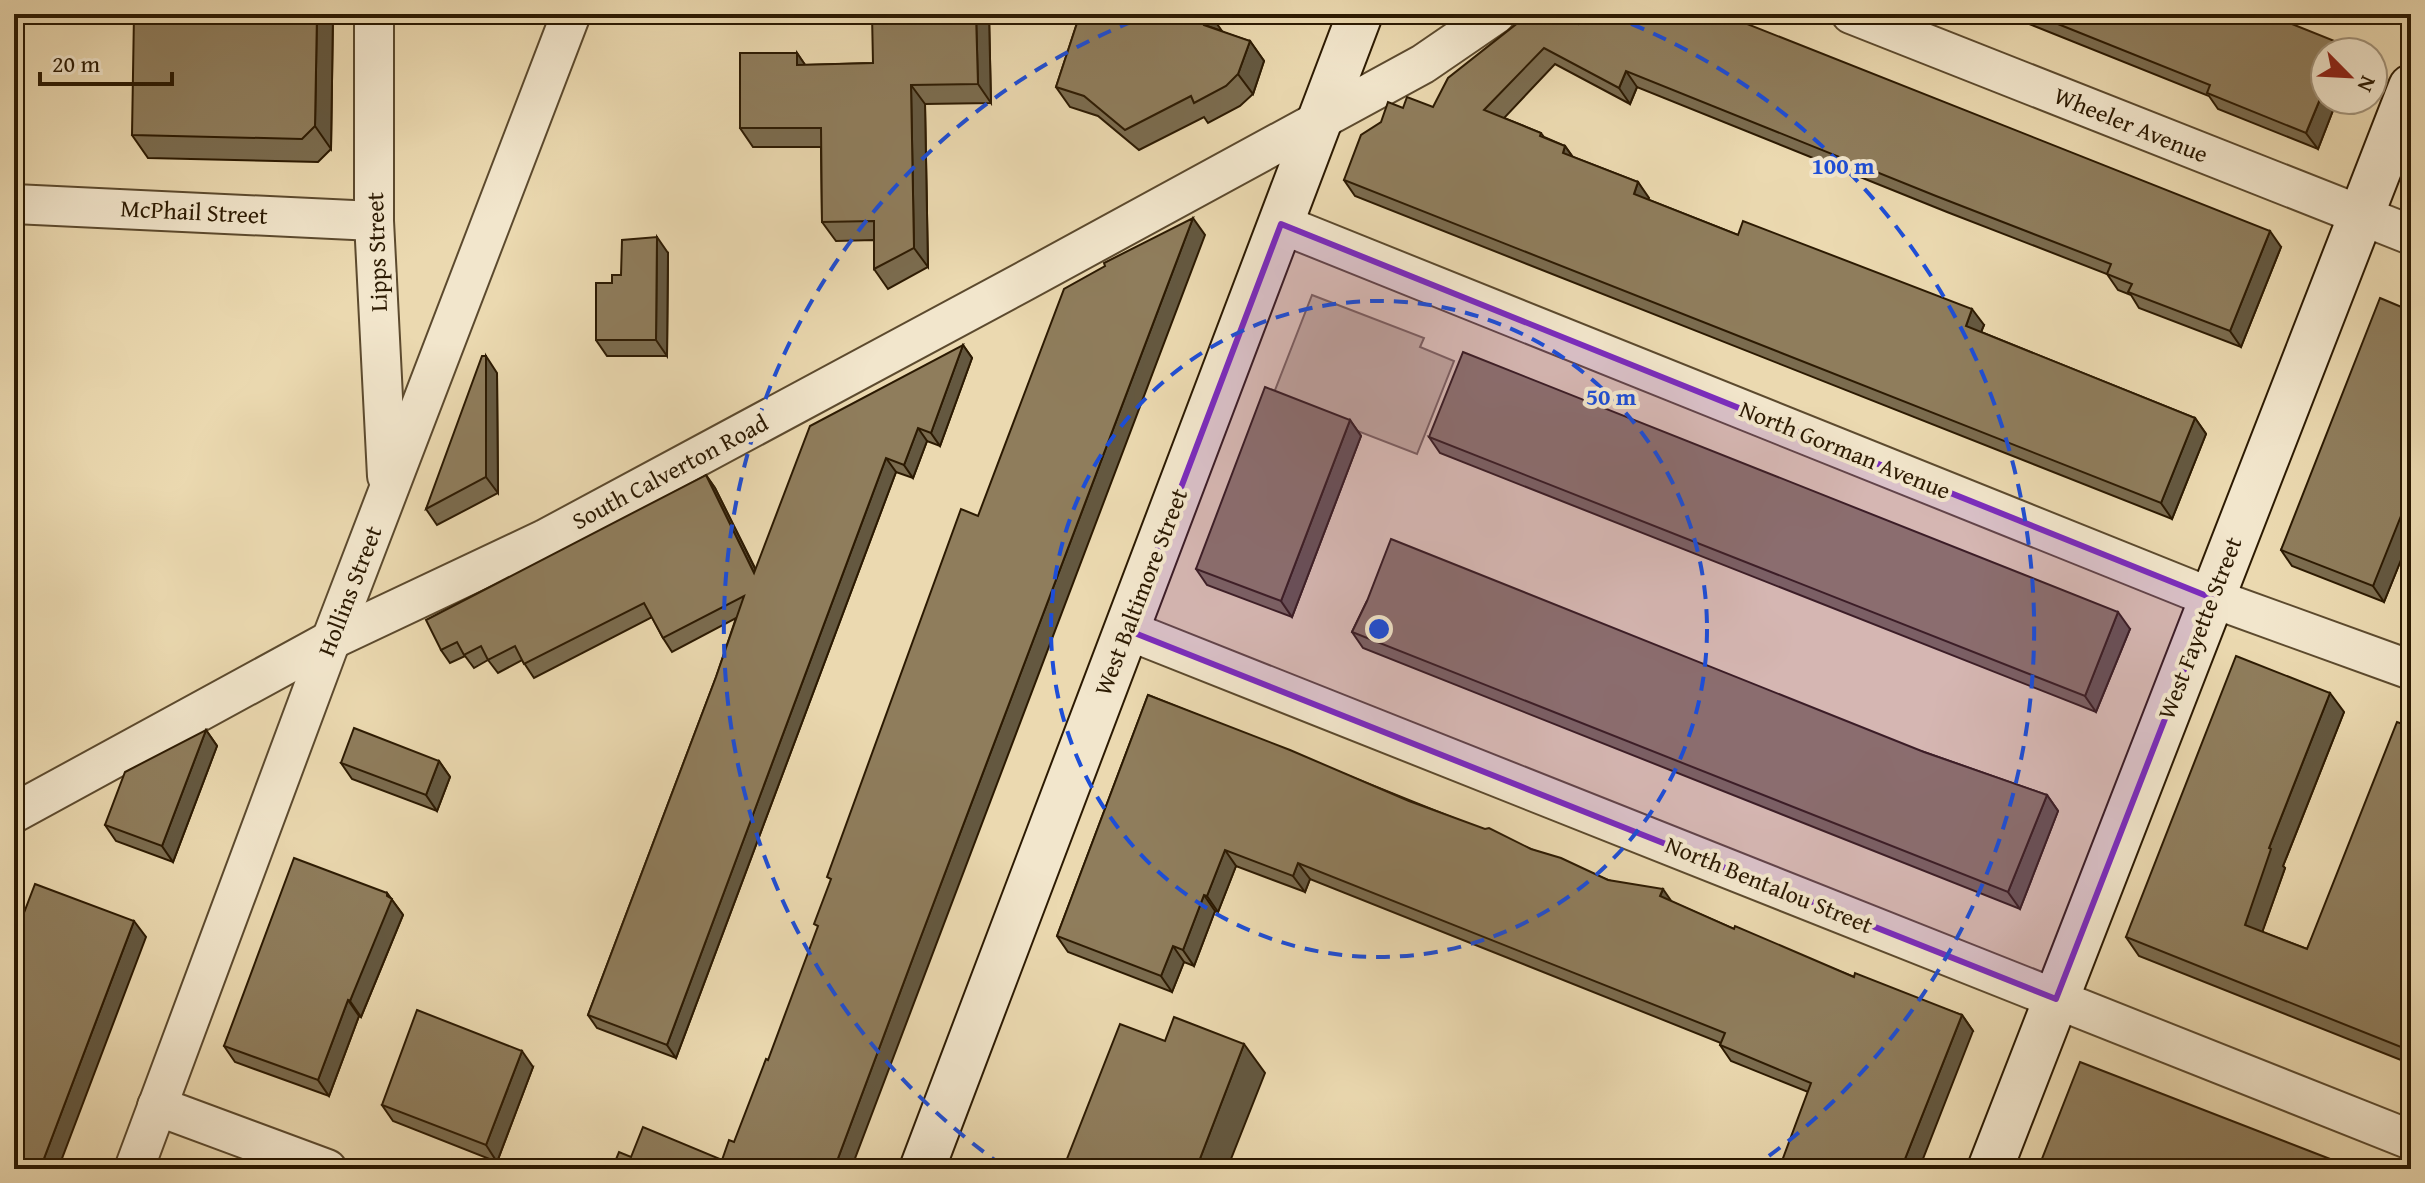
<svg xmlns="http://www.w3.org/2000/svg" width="2425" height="1183" viewBox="0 0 2425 1183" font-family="'Gentium Book Plus',serif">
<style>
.green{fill:#cbb992;stroke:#7c6a4a;stroke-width:2}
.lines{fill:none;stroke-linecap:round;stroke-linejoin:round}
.street-casing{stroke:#5c4a2e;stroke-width:42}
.secondary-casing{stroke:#2c1a02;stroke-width:48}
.street{stroke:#f2e6cc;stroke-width:38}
.secondary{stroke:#f2e6cc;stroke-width:44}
.wall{fill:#7b6c4f;stroke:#2c1a02;stroke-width:2}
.shaded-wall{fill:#645840;stroke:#2c1a02;stroke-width:2}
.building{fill:#8f7d5c;stroke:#2c1a02;stroke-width:2}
.marked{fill:#7b2cbf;fill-opacity:0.2;stroke:#7b2cbf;stroke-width:6;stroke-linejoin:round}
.ring{fill:none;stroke:#1d4ed8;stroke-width:4;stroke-dasharray:14 10}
.labels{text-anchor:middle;stroke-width:8;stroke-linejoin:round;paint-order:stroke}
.street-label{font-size:24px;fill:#2c1a02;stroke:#f2e6cc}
.centre{fill:#1d4ed8;stroke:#f2e6cc;stroke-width:4}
.ring-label{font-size:24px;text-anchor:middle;font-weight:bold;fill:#1d4ed8;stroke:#f2e6cc;stroke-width:8;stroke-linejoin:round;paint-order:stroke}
</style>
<rect width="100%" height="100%" fill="#ebd9b0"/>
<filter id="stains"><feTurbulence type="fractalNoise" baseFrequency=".0025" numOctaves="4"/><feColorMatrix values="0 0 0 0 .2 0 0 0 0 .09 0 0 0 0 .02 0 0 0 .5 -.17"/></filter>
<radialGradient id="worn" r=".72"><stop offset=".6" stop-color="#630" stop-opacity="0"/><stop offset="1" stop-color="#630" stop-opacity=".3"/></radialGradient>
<!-- green -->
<path class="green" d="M1312 295 1424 338 1420 347 1454 361 1417 454 1272 398Z"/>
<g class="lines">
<!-- street casing -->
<g class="street-casing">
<g id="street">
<path d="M374 14V221L387 476"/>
<path d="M1851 14 2411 235"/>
<path d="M14 204 374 221"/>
<path d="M1281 224 2212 598 2411 670"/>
<path d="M1127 630 2411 1140"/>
<path d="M14 813 331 640 545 539 1021 283 1423 64 1496 14"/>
<path d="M157 1106 327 1169"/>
<path d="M134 1169 331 640 571 14"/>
</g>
</g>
<!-- secondary casing -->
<g class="secondary-casing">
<g id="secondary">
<path d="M922 1169 1360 14"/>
<path d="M1990 1169 2411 87"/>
</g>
</g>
<!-- street -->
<use href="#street" class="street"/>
<!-- secondary -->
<use href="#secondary" class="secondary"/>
</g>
<!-- wall -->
<g class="wall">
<path d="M230 14H333L331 149 318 162 148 158 132 135Z"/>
<path d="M444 14H460L458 19Z"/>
<path d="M989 14 991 103 925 104 928 267 888 289 874 269V240L836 241 822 222 821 147H753L740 128 797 53 805 65 873 63Z"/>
<path d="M1080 14H1210L1222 32 1250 41 1264 61 1253 94 1240 106 1208 123 1204 117 1139 150 1098 116 1070 107 1056 87Z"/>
<path d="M2004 14H2267L2325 100H2337L2318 149 2218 109 2209 96Z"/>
<path d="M1578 24 2281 247 2241 347 2139 308 2131 295 2118 290 2107 274 1947 212 1637 87 1630 104 1555 64 1504 118 1541 133 1544 137 1565 146 1573 157 1638 182 1649 200 1738 235 1984 325 1981 332 2195 418 2206 434 2172 519 1355 196 1344 180 1403 108 1433 107Z"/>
<path d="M668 253 667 356H607L596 340 612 283 621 275Z"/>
<path d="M2411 311V535L2384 602 2292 566 2281 550Z"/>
<path d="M963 345 972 358 940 446 927 441 913 478 896 472 676 1058 597 1028 588 1015 716 677 736 618 672 652 663 638 652 617 534 678 522 660 498 673 488 660 474 668 465 656 450 663 441 650 706 475 715 488 756 570Z"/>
<path d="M497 373 498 493 437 525 426 509Z"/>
<path d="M1350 420 1361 436 1292 617 1207 585 1196 569Z"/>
<path d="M1429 437 2130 629 2096 712 1440 453Z"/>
<path d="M1367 601 1924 752 2047 795 2058 811 2020 909 1363 648 1352 632Z"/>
<path d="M1148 695 1608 880 1672 902 1734 929 1854 977 1962 1015 1973 1031 1808 1092 1731 1061 1720 1045 1721 1043 1310 879 1305 892 1236 866 1218 912 1215 911 1194 966 1184 962 1172 992 1068 952 1057 936Z"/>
<path d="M2344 712 2283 866 2285 868 2262 932 2307 949 2411 727V1064L2139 956 2126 937Z"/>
<path d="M206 730 217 746 173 862 116 841 105 825Z"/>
<path d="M439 761 450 777 437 811 352 779 341 763Z"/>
<path d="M387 893 403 915 361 1017 359 1016 329 1096 235 1062 224 1046Z"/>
<path d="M533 1067 497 1162 393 1121 382 1105Z"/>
</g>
<!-- shaded-wall -->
<g class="shaded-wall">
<path d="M317 14H333L331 149 315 126Z"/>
<path d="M976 14H989L991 103 978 84Z"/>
<path d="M1207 14H1210L1222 31 1204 25Z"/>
<path d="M1250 41 1264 61 1253 94 1238 74Z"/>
<path d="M2342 44 2348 52H2339Z"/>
<path d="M797 53 810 72 797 65Z"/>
<path d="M1626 71 1637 87 1630 104 1619 88Z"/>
<path d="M911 85 925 104 928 267 914 248Z"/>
<path d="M2325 87V100H2337L2318 149 2306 133Z"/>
<path d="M1565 146 1576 162 1563 153Z"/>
<path d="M1638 182 1649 198 1645 210 1634 194Z"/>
<path d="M1193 218 1205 235 851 1169H834L917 947Z"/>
<path d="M2270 231 2281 247 2241 347 2230 331Z"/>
<path d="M657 237 668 253 667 356 656 340Z"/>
<path d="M1972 309 1984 325 1977 342 1966 326Z"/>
<path d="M963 345 972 358 940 446 931 433Z"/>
<path d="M486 356 497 373 498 493 486 477Z"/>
<path d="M2195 418 2206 434 2172 519 2161 503Z"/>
<path d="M1350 420 1361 436 1292 617 1281 601Z"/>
<path d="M918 428 927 441 913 478 904 465Z"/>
<path d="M886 458 896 472 676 1058 667 1045Z"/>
<path d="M2411 467V535L2384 602 2373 586 2405 483Z"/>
<path d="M706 475 715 488 764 587 754 573Z"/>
<path d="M2118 612 2130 629 2096 712 2085 696Z"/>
<path d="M2330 693 2344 712 2283 866 2285 868 2258 944 2245 925 2269 848Z"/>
<path d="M206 730 217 746 173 862 162 846Z"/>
<path d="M439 761 450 777 437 811 426 795Z"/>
<path d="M2047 795 2058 811 2020 909 2008 892Z"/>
<path d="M1225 850 1236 866 1218 912 1207 896Z"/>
<path d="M1298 863 1310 879 1305 892 1293 876Z"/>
<path d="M1663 889 1674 905 1660 896Z"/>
<path d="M387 893 403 915 361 1017 350 1001Z"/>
<path d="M1204 895 1215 911 1194 966 1183 950Z"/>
<path d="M134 921 146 937 58 1169H40Z"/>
<path d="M1173 946 1184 962 1172 992 1161 976Z"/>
<path d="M348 1000 359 1016 329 1096 318 1080Z"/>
<path d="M1962 1015 1973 1031 1919 1169H1901Z"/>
<path d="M1244 1044 1265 1073 1227 1169H1196Z"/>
<path d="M522 1051 533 1067 497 1162 486 1145Z"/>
</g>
<!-- building -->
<g class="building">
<path d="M134 14H317L315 126 302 139 132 135Z"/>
<path d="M872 14H976L978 84 911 85 914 248 874 269V221L822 222 821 128H740V53H797V65L873 63Z"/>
<path d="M1080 14H1207L1204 25 1250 41 1238 74 1226 86 1194 103 1191 96 1125 130 1084 96 1056 87Z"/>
<path d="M1529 14H1555L1578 24 1582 14H1722L2270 231 2230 331 2128 292 2132 284 2107 274 2111 264 1936 196 1626 71 1619 88 1544 48 1484 110 1541 133 1540 136 1565 146 1563 153 1638 182 1634 194 1738 235 1743 221 1972 309 1966 326 2195 418 2161 503 1344 180 1361 135 1381 122 1388 102 1403 108 1407 97 1433 107 1448 78Z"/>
<path d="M2033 14H2267L2342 44 2339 52H2325V87L2306 133 2207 93 2210 85Z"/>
<path d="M1193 218 917 947 834 1169H612L619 1152 631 1157 643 1127 722 1160 729 1140 734 1142 766 1059 768 1060 818 926 814 924 831 879 827 877 961 509 978 516 1064 289 1105 266 1104 263Z"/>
<path d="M657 237 656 340H596V283H612V275H621L622 240Z"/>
<path d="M2380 298 2411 311V467L2405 483 2411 486V491L2373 586 2281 550Z"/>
<path d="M963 345 931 433 918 428 904 465 886 458 667 1045 588 1015 716 677 744 596 663 638 644 603 524 664 515 646 488 660 481 646 464 655 457 642 441 650 426 620 706 475 754 573 810 426Z"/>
<path d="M1463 352 2118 612 2085 696 1429 437Z"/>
<path d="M482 356H486V477L426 509Z"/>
<path d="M1265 387 1350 420 1281 601 1196 569Z"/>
<path d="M1391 539 1924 752 2047 795 2008 892 1352 632 1367 601Z"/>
<path d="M2236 656 2330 693 2269 848 2271 849 2245 925 2307 949 2397 722 2411 727V1051L2126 937Z"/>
<path d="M1148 695 1290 750 1409 801 1485 829 1489 828 1531 849 1561 858 1608 880 1663 889 1660 896 1734 929 1735 926 1854 977 1855 973 1962 1015 1901 1169H1779L1811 1083 1720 1045 1725 1033 1298 863 1293 876 1225 850 1207 896 1204 895 1183 950 1173 946 1161 976 1057 936Z"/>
<path d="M354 728 439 761 426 795 341 763Z"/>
<path d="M206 730 162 846 105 825 125 772Z"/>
<path d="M294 858 387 893V896L392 899 350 1001 348 1000 318 1080 224 1046Z"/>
<path d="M35 884 134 921 40 1169H14V939Z"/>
<path d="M417 1010 522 1051 486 1145 382 1105Z"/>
<path d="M1174 1017 1244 1044 1196 1169H1063L1120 1024 1165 1041Z"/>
<path d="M2080 1062 2356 1169H2038Z"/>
<path d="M963 1164 976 1169H960Z"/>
</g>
<!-- marked area -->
<path class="marked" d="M1281 224 2212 598 2056 999 1127 630Z"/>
<!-- distance rings -->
<g class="ring">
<circle cx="1379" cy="629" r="328"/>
<path d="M1003 1166A656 656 0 0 1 1149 15M1609 15A656 656 0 0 1 1755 1166"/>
</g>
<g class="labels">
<!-- street labels -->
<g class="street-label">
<text transform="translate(2131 125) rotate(22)" y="8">Wheeler Avenue</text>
<text transform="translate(194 212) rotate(3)" y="8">McPhail Street</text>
<text transform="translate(377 252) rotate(-92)" y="8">Lipps Street</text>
<text transform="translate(1845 450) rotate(22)" y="8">North Gorman Avenue</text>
<text transform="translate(670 472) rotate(-28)" y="8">South Calverton Road</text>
<text transform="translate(350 591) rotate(-69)" y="8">Hollins Street</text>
<text transform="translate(1141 592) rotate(-69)" y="8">West Baltimore Street</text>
<text transform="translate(2200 628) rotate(-69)" y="8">West Fayette Street</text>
<text transform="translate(1769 885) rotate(22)" y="8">North Bentalou Street</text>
</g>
</g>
<circle cx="1379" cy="629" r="12" class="centre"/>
<g class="ring-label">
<text x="1843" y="174">100 m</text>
<text x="1611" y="405">50 m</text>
</g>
<!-- margin -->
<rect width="2425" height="1183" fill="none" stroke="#ebd9b0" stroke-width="48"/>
<rect x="16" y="16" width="2393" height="1151" fill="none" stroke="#2c1a02" stroke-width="4"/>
<rect x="24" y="24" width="2377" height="1135" fill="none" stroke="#2c1a02" stroke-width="2"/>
<!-- north arrow -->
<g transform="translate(2349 76) rotate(114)"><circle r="38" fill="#f2e6cc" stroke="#a3947b" stroke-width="2"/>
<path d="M0-6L14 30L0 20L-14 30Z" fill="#8f2418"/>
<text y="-12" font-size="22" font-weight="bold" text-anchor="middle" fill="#2c1a02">N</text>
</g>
<!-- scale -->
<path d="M40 72v12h132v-12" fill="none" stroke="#2c1a02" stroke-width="4"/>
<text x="52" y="72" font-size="24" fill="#2c1a02" stroke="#f2e6cc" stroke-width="6" paint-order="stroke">20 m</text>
<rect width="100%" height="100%" filter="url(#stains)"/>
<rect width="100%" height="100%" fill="url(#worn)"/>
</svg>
